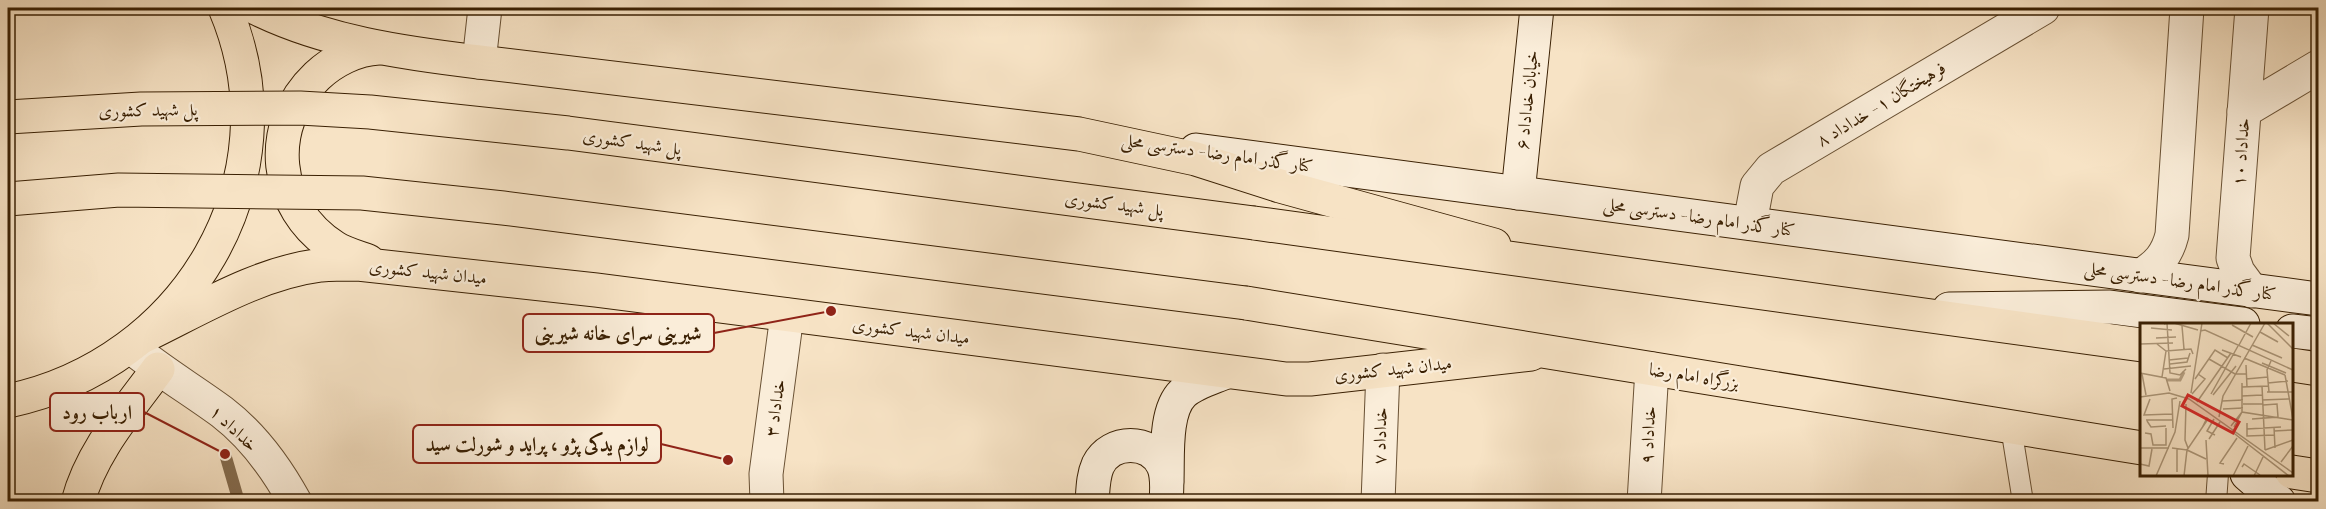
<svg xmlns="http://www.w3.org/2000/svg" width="2326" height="509" viewBox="0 0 2326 509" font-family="'IM FELL French Canon',Amiri,serif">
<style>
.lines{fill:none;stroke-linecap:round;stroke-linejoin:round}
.stream{stroke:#856d50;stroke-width:12}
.service-casing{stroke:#695134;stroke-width:22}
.minor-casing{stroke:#695134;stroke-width:35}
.secondary-casing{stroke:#3a2003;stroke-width:35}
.primary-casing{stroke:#3a2003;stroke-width:35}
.trunk-casing{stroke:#3a2003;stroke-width:35}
.service{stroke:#faedd9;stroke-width:20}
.minor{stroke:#faedd9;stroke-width:33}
.secondary{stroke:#faedd9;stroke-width:33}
.primary{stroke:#f7e3c5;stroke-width:33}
.trunk{stroke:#f7e3c5;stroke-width:33}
.trunk-bridge-casing{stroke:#3a2003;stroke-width:35;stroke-linecap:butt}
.trunk-bridge{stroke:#f7e3c5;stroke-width:33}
.labels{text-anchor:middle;stroke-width:4.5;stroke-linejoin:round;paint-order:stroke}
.street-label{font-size:18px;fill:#3a2003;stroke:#faedd9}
.inset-river{fill:none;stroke:#b7a183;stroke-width:3}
.inset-road{fill:none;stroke:#ab9577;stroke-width:1.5}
.view{fill:#d62828;fill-opacity:0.15;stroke:#d62828;stroke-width:3}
.inset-edge{fill:none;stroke:#3a2003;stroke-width:3}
.leader{fill:none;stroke:#8f2418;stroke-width:2}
.callout-dot{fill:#8f2418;stroke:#faedd9;stroke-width:2}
.callout{fill:#faedd9;stroke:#8f2418;stroke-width:2}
.callout-label{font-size:20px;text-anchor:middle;font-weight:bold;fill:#3a2003}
</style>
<rect width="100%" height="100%" fill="#f7e3c5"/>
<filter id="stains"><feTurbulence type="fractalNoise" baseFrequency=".00333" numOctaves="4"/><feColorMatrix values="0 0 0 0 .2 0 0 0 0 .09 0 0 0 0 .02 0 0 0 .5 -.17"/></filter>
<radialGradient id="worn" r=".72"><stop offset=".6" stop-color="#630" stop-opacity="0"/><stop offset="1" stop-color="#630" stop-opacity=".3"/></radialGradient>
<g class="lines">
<!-- stream -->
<path class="stream" d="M225 454 239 502"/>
<!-- service casing -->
<g class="service-casing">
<g id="service">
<path d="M2011 427 2023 502"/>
<path d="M2216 502 2218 474"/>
</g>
</g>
<!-- minor casing -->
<g class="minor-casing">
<g id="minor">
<path d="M2252 8 2233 258 2238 272 2252 291"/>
<path d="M479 62 485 8"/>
<path d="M2244 111 2318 67"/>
<path d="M1750 223 1757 186 1771 169 2043 8"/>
<path d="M2140 276C2158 265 2167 255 2172 235L2187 8"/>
<path d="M131 347C160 371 192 390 222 412 252 435 277 469 295 502"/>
<path d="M767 502 766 474 787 315"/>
<path d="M1378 502 1383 370"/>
<path d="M1644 502 1652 369"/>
</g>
</g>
<!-- secondary casing -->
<g class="secondary-casing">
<g id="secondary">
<path d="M1196 150 2318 299"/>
<path d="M1518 193 1537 8"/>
<path d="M1949 309 2110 307 2243 324"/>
<path d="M2292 331 2318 334"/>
<path d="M2247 474 2279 502"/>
<path d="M1167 481C1168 457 1164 411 1183 393 1194 383 1212 378 1226 372"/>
<path d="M1092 502C1093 489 1093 476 1098 465 1111 439 1150 439 1163 465 1168 476 1167 489 1166 502"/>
</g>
</g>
<!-- primary casing -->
<g class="primary-casing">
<g id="primary">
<path d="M256 8C325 42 403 53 479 62L1079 134 1196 159 1280 186 1494 245"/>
<path d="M368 261C357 257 343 253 334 247 273 208 264 126 317 76 333 61 356 49 379 48"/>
<path d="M144 336C200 309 258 273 321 265 333 264 346 264 358 264L596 290 1286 379H1310L1531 354"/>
<path d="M8 401C185 364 298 180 225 8"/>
<path d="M78 502C91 452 128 410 158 369"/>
</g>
</g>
<!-- trunk casing -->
<g class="trunk-casing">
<g id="trunk">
<path d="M1254 223 2142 345"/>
<path d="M1246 303 2142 448"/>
<path d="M2292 365 2318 369"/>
<path d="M2292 472 2318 476"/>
</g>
</g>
<!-- service -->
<use href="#service" class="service"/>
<!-- minor -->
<use href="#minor" class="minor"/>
<!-- secondary -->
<use href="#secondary" class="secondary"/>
<!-- primary -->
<use href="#primary" class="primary"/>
<!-- trunk -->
<use href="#trunk" class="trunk"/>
<!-- trunk-bridge casing -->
<g class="trunk-bridge-casing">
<g id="trunk-bridge">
<path d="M8 117 141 109 300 108 370 112 568 133 1254 223"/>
<path d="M8 199 119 190 362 193 503 208 1246 303"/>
</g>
</g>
<!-- trunk-bridge -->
<use href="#trunk-bridge" class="trunk-bridge"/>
</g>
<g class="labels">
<!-- street labels -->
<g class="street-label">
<text transform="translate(1527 100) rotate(-84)" y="6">خیابان خداداد ۶</text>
<text transform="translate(1881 104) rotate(-31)" y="6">فرهیختگان ۱ - خداداد ۸</text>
<text transform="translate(148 110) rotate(-1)" y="6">پل شهید کشوری</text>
<text transform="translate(632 142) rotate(8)" y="6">پل شهید کشوری</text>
<text transform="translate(2241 152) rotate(-86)" y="6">خداداد ۱۰</text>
<text transform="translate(1217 153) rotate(8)" y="6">کنار گذر امام رضا - دسترسی محلی</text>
<text transform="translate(1114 204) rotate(7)" y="6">پل شهید کشوری</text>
<text transform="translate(1699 217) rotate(8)" y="6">کنار گذر امام رضا - دسترسی محلی</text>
<text transform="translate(428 272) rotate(6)" y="6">میدان شهید کشوری</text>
<text transform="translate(2180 281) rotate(8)" y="6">کنار گذر امام رضا - دسترسی محلی</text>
<text transform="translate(911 331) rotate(7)" y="6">میدان شهید کشوری</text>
<text transform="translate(1393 369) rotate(-6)" y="6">میدان شهید کشوری</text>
<text transform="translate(1694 376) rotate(9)" y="6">بزرگراه امام رضا</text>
<text transform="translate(775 408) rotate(-82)" y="6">خداداد ۳</text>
<text transform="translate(234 428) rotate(43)" y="6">خداداد ۱</text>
<text transform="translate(1648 435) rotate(-87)" y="6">خداداد ۹</text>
<text transform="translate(1380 436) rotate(-88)" y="6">خداداد ۷</text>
</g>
</g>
<!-- overview -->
<g transform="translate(2140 323)">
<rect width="153" height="153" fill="#f7e3c5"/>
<path class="inset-river" d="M27 57H40L44 49"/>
<path class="inset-road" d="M34 0 58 7M127 0 153 26M133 0 149 13M24 1 27 0 30 50 40 52 46 46M92 2 113 14M42 3 44 26M11 5 32 7M60 8 65 7 153 47M120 9 138 19M16 15 36 14M0 21 33 20M17 21 26 28 51 26 53 31M99 22 111 0M112 22 142 35M82 27 101 34M104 35 145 52M69 36 95 51H106M29 37 48 35M122 40 146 50M30 41 47 39 50 30M106 42 107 64M24 46 51 43M0 50 26 55 30 68M2 51 6 72M145 52 153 96M22 54 26 28M55 56 75 27 88 35M106 56 128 54M102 60V89L153 97M128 60 148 58M122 63 125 127M102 64 128 63M127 69H153M129 69 127 47 131 38M51 70 62 0M52 71 65 56 58 51M71 71 98 23M73 72 96 43M102 73 122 72M0 74 29 70 49 76 153 150M10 76 4 92 32 91M122 77 149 76M82 78 103 77M57 79 91 30M46 81 45 117 48 125M103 81H123M83 86 103 85M79 94 83 73 125 0M74 96 67 108 75 112M112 96 138 94 137 81 123 82M6 97H33M7 98 11 104 26 103M107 100V113L135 112M91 103 102 89 94 104M134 104 135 125M33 105 32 76 37 75M107 106 141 104M91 108 149 153M134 108 153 107M5 110 11 111 13 122H26V105M69 116 80 99M66 117 68 153M0 125H29M32 125 47 127 68 96 67 95 62 105M125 127 153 117M141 139 153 123M0 141 9 143 12 126M84 141 80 140 97 115M102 144 104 141 120 152M37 149V126M16 153 35 109 40 78M44 153 47 127 66 136M93 153 108 123M114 153 123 134"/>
<path class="view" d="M48 72 99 99 93 110 42 83Z"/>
<rect width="153" height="153" class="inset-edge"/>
</g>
<!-- callouts -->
<path class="leader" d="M831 311L714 333M225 454L144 412M728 460L661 444"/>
<g class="callout-dot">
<circle cx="831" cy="311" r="6"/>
<circle cx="225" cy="454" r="6"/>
<circle cx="728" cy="460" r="6"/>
</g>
<g class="callout">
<rect x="523" y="314" width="191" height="38" rx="6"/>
<rect x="50" y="393" width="94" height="38" rx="6"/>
<rect x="413" y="425" width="248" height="38" rx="6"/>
</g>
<g class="callout-label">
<text x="618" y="340">شیرینی سرای خانه شیرینی</text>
<text x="97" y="419">ارباب رود</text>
<text x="537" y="451">لوازم یدکی پژو ، پراید و شورلت سید</text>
</g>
<!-- margin -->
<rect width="2326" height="509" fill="none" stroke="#f7e3c5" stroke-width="30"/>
<rect x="9" y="9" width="2308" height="491" fill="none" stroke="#3a2003" stroke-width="3"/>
<rect x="15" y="15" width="2296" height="479" fill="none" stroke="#3a2003" stroke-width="1.5"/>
<rect width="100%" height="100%" filter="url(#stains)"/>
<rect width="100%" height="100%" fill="url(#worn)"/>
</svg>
